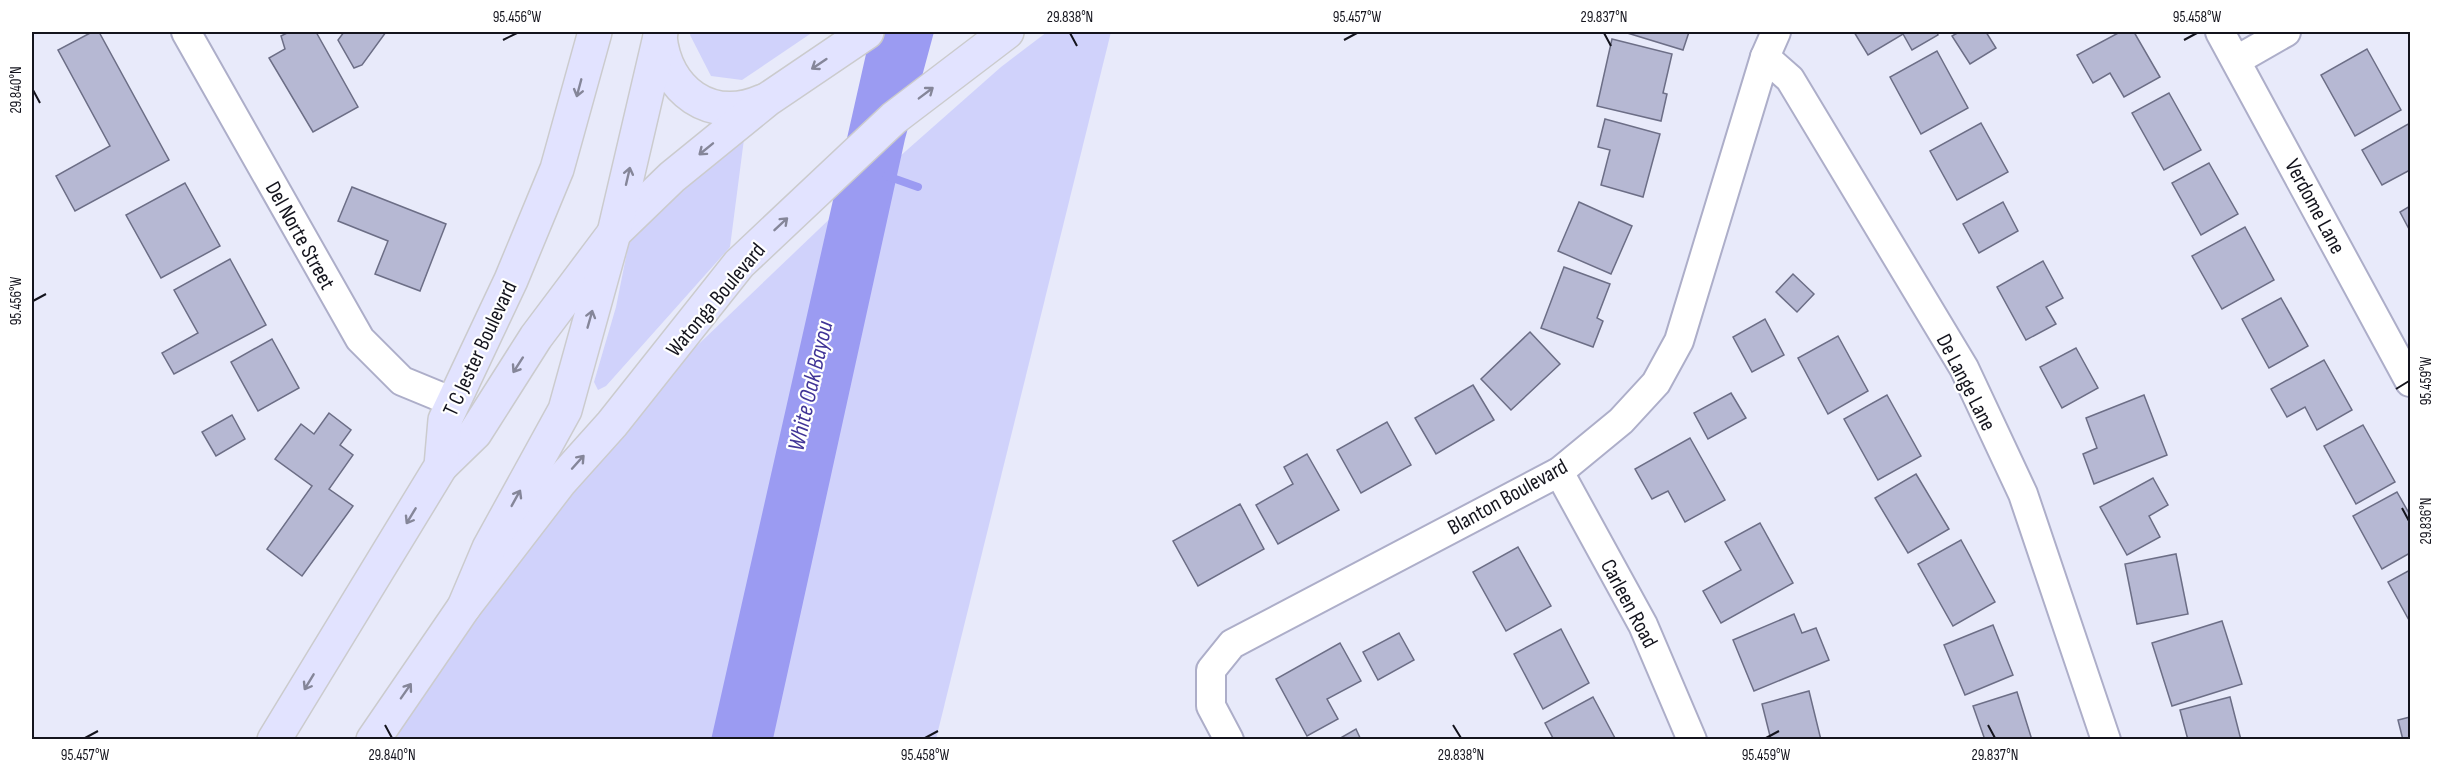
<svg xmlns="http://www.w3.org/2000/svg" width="2442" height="771" viewBox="0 0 2442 771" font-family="'Sofia Sans Condensed',sans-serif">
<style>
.green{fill:#d0d2fb}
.water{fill:#9b9bf2}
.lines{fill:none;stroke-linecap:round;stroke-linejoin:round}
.stream{stroke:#9b9bf2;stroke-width:8}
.building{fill:#b6b8d3;stroke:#6c6e86;stroke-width:1.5}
.minor-casing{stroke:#adaec9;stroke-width:32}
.major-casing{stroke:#cbcbcd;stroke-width:36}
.minor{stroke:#fff;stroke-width:28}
.major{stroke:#e2e3ff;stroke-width:33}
.oneway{stroke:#858699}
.ticks{fill:none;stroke:#14141d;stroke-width:2}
.labels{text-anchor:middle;stroke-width:4.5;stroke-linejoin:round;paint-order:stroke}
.street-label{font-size:22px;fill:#14141d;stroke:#fff}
.water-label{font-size:24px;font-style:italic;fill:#413597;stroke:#fff}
.neatline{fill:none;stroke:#14141d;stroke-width:2}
.ticks-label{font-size:15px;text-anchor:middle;fill:#14141d}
</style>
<rect width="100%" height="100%" fill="#e8eafa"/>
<!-- green -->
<g class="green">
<path d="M691 32H813L742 80 711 76 690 35Z"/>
<path d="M1047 32H1111L936 739 391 740 533 525 683 359 839 210 1001 67Z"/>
<path d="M744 139 730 247 606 386 598 390 594 382 616 307 631 232Z"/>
</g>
<!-- water -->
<path class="water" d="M871 32H934L905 139 773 739 711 740Z"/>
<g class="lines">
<!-- stream -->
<path class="stream" d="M887 176 918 187"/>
</g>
<!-- building -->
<g class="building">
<path d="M92 32H99L169 160 75 211 56 176 110 146 58 50Z"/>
<path d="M289 32H316L358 107 313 132 269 58 285 49 281 36Z"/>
<path d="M344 32H386L362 65 354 68 338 40Z"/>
<path d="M1624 32H1689L1683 50Z"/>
<path d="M1854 32H1937L1938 35 1912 50 1903 34 1868 55Z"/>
<path d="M1959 32H1986L1996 48 1970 64 1952 36Z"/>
<path d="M2120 32H2134L2160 77 2124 97 2110 73 2093 83 2077 55Z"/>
<path d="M1612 39 1672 54 1663 93 1667 94 1661 121 1597 106Z"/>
<path d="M2367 49 2401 110 2355 136 2321 75Z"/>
<path d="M1937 51 1968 108 1921 134 1890 77Z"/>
<path d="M2169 93 2201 150 2164 170 2132 113Z"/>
<path d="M1605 119 1660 134 1643 197 1601 185 1610 150 1598 147Z"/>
<path d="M1981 123 2008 172 1957 200 1930 151Z"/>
<path d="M2410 123V170L2382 185 2362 150Z"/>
<path d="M2209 163 2238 214 2201 235 2172 183Z"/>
<path d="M185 183 220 246 161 278 126 215Z"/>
<path d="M352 187 446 224 420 291 375 274 388 241 338 221Z"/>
<path d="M1579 202 1632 226 1611 274 1558 251Z"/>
<path d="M2003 202 2018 231 1979 253 1963 224Z"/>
<path d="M2410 206V231L2400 212Z"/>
<path d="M2245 227 2274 280 2222 309 2192 256Z"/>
<path d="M230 259 266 325 174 374 162 353 198 333 174 290Z"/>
<path d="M2043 261 2063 298 2046 307 2056 324 2026 340 1997 287Z"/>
<path d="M1564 267 1610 284 1597 318 1603 321 1593 347 1541 328Z"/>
<path d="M1793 274 1814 294 1797 312 1776 292Z"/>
<path d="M2281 298 2308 346 2269 368 2242 319Z"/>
<path d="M1765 319 1784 355 1752 372 1733 337Z"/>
<path d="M1530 332 1560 364 1511 410 1481 379Z"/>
<path d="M1838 336 1868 391 1828 414 1798 358Z"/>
<path d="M272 339 299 388 258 411 231 362Z"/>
<path d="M2076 348 2098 388 2062 408 2040 367Z"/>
<path d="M2324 360 2352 410 2317 430 2305 407 2287 417 2271 389Z"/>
<path d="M1473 385 1494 420 1436 454 1415 418Z"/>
<path d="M1731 393 1746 418 1708 439 1694 413Z"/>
<path d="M1887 395 1921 456 1878 480 1844 419Z"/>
<path d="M2144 395 2167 455 2094 484 2083 454 2097 448 2086 418Z"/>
<path d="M329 413 351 430 340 445 353 455 329 489 353 506 302 576 267 549 312 486 275 459 301 424 314 434Z"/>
<path d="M232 415 245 439 216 456 202 432Z"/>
<path d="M1387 422 1411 465 1361 493 1337 450Z"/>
<path d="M2363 425 2395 482 2356 504 2324 446Z"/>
<path d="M1690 438 1725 500 1685 522 1668 491 1652 499 1635 469Z"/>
<path d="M1307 454 1339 510 1278 544 1256 505 1293 484 1284 467Z"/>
<path d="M1916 474 1949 529 1908 553 1875 498Z"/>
<path d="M2153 478 2168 505 2149 516 2160 537 2127 555 2100 507Z"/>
<path d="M2397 492 2410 515V553L2382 569 2353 516Z"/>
<path d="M1240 504 1264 549 1198 586 1173 541Z"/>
<path d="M1760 523 1793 583 1721 623 1703 591 1741 570 1725 542Z"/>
<path d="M1961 540 1995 602 1953 626 1918 564Z"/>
<path d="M1518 547 1551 606 1506 631 1473 572Z"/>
<path d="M2176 554 2188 614 2137 624 2125 564Z"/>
<path d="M2410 570V622L2388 582Z"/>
<path d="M1794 614 1802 633 1816 628 1829 660 1754 691 1733 640Z"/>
<path d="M2222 621 2242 684 2172 706 2152 643Z"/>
<path d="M1993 625 2013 675 1965 695 1944 645Z"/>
<path d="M1561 629 1589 683 1543 709 1514 654Z"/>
<path d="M1399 633 1414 660 1378 680 1363 652Z"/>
<path d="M1340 643 1361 681 1327 699 1338 719 1307 736 1276 679Z"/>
<path d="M1809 691 1821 740H1771L1762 704Z"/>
<path d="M2017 692 2032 740H1985L1973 706Z"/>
<path d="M1593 697 1616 740H1554L1545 723Z"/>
<path d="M2230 697 2241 740H2188L2180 710Z"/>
<path d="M2410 717V740H2403L2398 720Z"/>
<path d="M1356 729 1361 740H1337Z"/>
</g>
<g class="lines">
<!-- minor casing -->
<g class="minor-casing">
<g id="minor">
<path d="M186 32 360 339 402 381 453 402"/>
<path d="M2220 32 2410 382"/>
<path d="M1765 57 1790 79 1964 368 2023 494 2106 740"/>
<path d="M2237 60 2286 32"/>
<path d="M1559 472 1643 625 1692 740"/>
<path d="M1229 740 1211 706V670L1232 644 1559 472 1621 421 1656 383 1679 341 1765 57 1776 32"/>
</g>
</g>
<!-- major casing -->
<g class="major-casing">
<g id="major">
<path d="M660 36C665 91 711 124 763 101"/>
<path d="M441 466 475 433 536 337 614 233 672 177 768 99 867 32"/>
<path d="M464 607 560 482 612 424 739 264 894 118 1007 32"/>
<path d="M274 740 441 466 445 420 511 280 557 169 595 32"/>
<path d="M373 740 464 607 489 548 565 410 614 233 661 32"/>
</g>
</g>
<!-- minor -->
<use href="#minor" class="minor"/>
<!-- major -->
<use href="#major" class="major"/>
</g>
<!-- one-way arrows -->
<defs><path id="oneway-shaft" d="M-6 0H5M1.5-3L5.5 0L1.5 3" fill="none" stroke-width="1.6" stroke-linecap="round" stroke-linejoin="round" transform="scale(1.5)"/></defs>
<g class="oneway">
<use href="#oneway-shaft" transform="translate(819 64) rotate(146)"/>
<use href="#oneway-shaft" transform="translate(579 88) rotate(105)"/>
<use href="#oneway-shaft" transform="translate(926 93) rotate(-37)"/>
<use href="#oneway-shaft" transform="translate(706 149) rotate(141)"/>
<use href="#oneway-shaft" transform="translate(628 176) rotate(-77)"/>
<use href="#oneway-shaft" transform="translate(781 224) rotate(-43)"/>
<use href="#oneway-shaft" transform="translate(590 319) rotate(-74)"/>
<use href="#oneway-shaft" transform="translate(518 365) rotate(123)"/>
<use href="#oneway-shaft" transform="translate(578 462) rotate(-48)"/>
<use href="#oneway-shaft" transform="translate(516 498) rotate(-61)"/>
<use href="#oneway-shaft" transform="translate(411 516) rotate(121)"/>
<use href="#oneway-shaft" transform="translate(309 682) rotate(121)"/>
<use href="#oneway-shaft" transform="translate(406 691) rotate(-55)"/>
</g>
<!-- ticks -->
<path class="ticks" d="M1070 33 1077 46M1604 33 1611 46M503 40 517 33M1344 40 1357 33M2184 40 2197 33M33 90 40 103M33 301 46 294M2396 389 2409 381M2402 508 2409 521M385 725 392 738M1453 725 1461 738M1988 725 1995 738M85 738 98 731M925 738 938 731M1766 738 1779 731"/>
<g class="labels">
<!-- street labels -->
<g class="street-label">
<text transform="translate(2316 206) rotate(62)" y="8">Verdome Lane</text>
<text transform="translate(301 235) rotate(61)" y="8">Del Norte Street</text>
<text transform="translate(715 299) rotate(-50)" y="8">Watonga Boulevard</text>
<text transform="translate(479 348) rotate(-65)" y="8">T C Jester Boulevard</text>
<text transform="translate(1967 382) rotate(63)" y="8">De Lange Lane</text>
<text transform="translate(1507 496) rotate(-29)" y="8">Blanton Boulevard</text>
<text transform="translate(1630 603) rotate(62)" y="8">Carleen Road</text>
</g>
<!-- water labels -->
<g class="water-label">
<text transform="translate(810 386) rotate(-77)" y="8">White Oak Bayou</text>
</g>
</g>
<!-- border -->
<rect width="2442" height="771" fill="none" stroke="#ffffff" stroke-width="66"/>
<rect x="33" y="33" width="2376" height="705" class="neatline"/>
<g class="ticks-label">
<text x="517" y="22">95.456°W</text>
<text x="1070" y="22">29.838°N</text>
<text x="1357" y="22">95.457°W</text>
<text x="1604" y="22">29.837°N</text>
<text x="2197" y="22">95.458°W</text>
<text transform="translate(16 90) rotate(-90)" y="5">29.840°N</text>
<text transform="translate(16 301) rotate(-90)" y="5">95.456°W</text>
<text transform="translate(2426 381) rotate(-90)" y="5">95.459°W</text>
<text transform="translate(2426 521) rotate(-90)" y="5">29.836°N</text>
<text x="85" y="760">95.457°W</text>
<text x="392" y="760">29.840°N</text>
<text x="925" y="760">95.458°W</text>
<text x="1461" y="760">29.838°N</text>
<text x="1766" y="760">95.459°W</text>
<text x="1995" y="760">29.837°N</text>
</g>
</svg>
